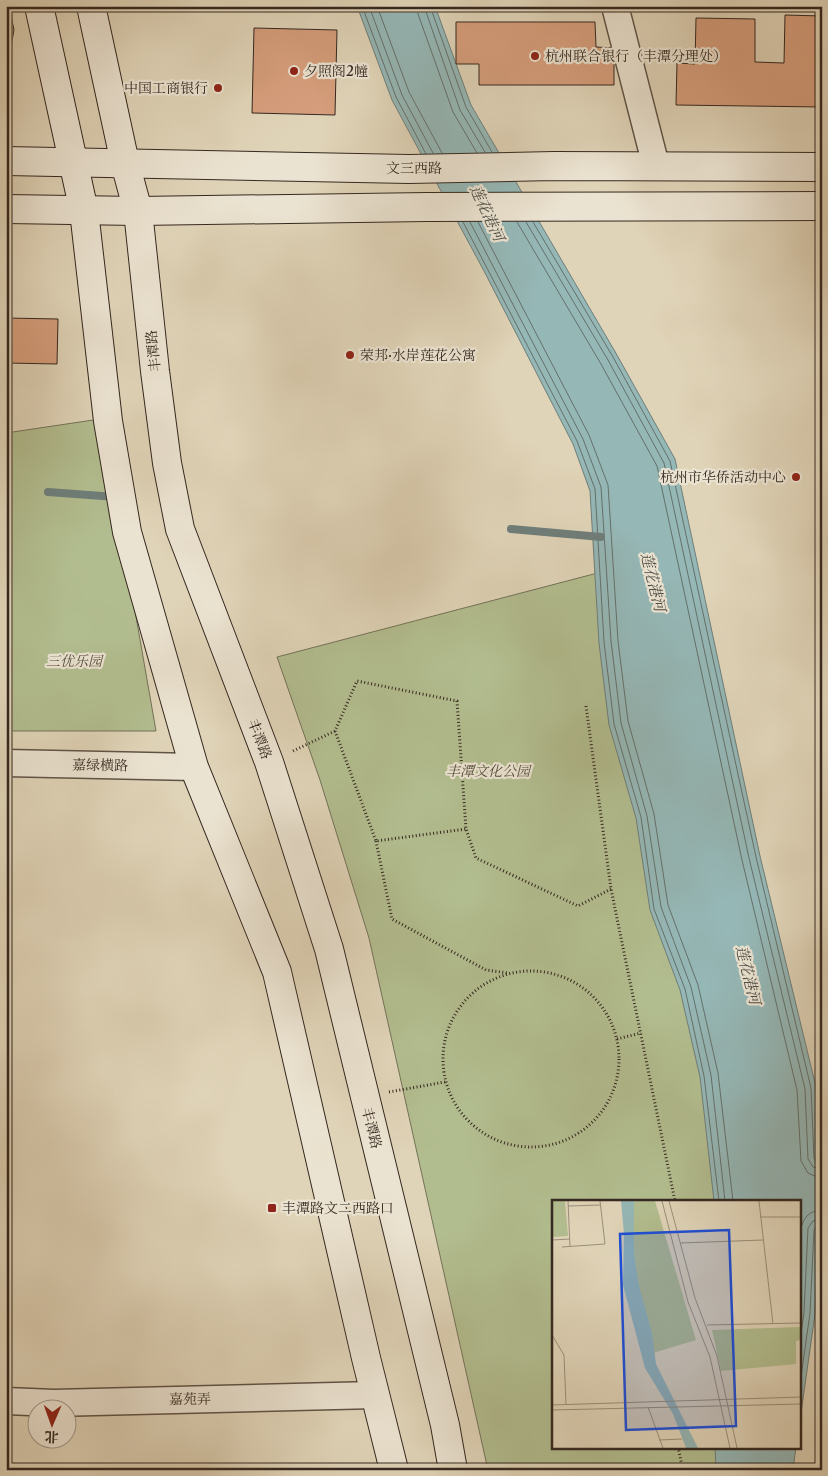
<svg xmlns="http://www.w3.org/2000/svg" width="828" height="1476" viewBox="0 0 828 1476" font-family="'Libre Caslon Text','Noto Serif SC',serif">
<style>
.green{fill:#b2bd8f;stroke:#737258}
.water{fill:#95b7b6;stroke:#6e7e7a}
.lines{fill:none;stroke-linecap:round;stroke-linejoin:round}
.shore{stroke:#64706b;stroke-width:1}
.stream{stroke:#6e7e7a;stroke-width:8}
.building{fill:#d69e7c;stroke:#342820}
.street-casing{stroke:#5f5346;stroke-width:29}
.secondary-casing{stroke:#342820;stroke-width:30}
.path{stroke:#342820;stroke-width:3;stroke-dasharray:1 2.5;stroke-linecap:butt}
.street{stroke:#ebe3d1;stroke-width:26}
.secondary{stroke:#ebe3d1;stroke-width:28}
.poi-dot{fill:#8f2418;stroke:#ebe3d1;stroke-width:2}
.labels{text-anchor:middle;stroke-width:4.5;stroke-linejoin:round;paint-order:stroke}
.poi-label{font-size:14px;fill:#342820;stroke:#ebe3d1;text-anchor:start}
.street-label{font-size:14px;fill:#342820;stroke:#ebe3d1}
.park-label{font-size:14px;font-style:italic;fill:#544d3c;stroke:#ebe3d1}
.water-label{font-size:15px;font-style:italic;fill:#4c4c46;stroke:#ebe3d1}
.inset-road{fill:none;stroke:#9b8f7b;stroke-width:1}
.view{fill:#1d4ed8;fill-opacity:0.15;stroke:#1d4ed8;stroke-width:2.5}
.inset-edge{fill:none;stroke:#342820;stroke-width:2.5}
</style>
<rect width="100%" height="100%" fill="#e0d4b8"/>
<filter id="stains"><feTurbulence type="fractalNoise" baseFrequency=".004" numOctaves="4"/><feColorMatrix values="0 0 0 0 .2 0 0 0 0 .09 0 0 0 0 .02 0 0 0 .5 -.17"/></filter>
<radialGradient id="worn" r=".72"><stop offset=".6" stop-color="#630" stop-opacity="0"/><stop offset="1" stop-color="#630" stop-opacity=".3"/></radialGradient>
<!-- green -->
<g class="green">
<path d="M100 419 108 493 135 611 156 731H6V433Z"/>
<path d="M609 570 733 1201H553V1447H741L742 1470H488L369 938 320 780 277 657Z"/>
</g>
<!-- water -->
<g class="water">
<path d="M357 6H435L471 105 617 355 675 459 760 856 816 1087 821 1194 815 1314 799 1427V1201H714L700 1077 680 990 650 910 636 818 609 725 599 643 590 491 573 444 484 271 392 100Z"/>
<path d="M715 1447H796L793 1470H716Z"/>
</g>
<g class="lines">
<!-- shore -->
<g class="shore">
<path d="M362 6 396 97 426 154"/>
<path d="M369 6 402 95 433 153"/>
<path d="M377 6 409 92 442 153"/>
<path d="M417 6 418 14 453 112 477 153"/>
<path d="M424 6 460 110 485 152"/>
<path d="M430 6 466 107 492 152"/>
<path d="M463 222 577 441 595 489 604 642 614 724 641 817 654 909 685 989 704 1076 719 1201"/>
<path d="M470 222 583 439 601 487 611 641 621 723 647 816 661 907 691 987 711 1075 725 1201"/>
<path d="M478 222 589 435 608 485 618 641 628 721 654 814 668 905 698 985 718 1073 733 1201"/>
<path d="M517 222 601 364 657 466 742 860 797 1090 801 1161 808 1173 815 1176 822 1177"/>
<path d="M526 222 608 360 664 463 749 858 805 1089 808 1159 813 1167 822 1169"/>
<path d="M533 222 613 357 670 461 756 857 811 1088 814 1158 817 1162 822 1163"/>
<path d="M799 1255C800 1237 797 1211 822 1210"/>
<path d="M799 1346 804 1313 808 1228 813 1221 822 1218"/>
<path d="M799 1391 810 1313 814 1230 817 1225 822 1224"/>
</g>
<!-- stream -->
<g class="stream">
<path d="M48 492 116 497"/>
<path d="M511 529 601 537"/>
</g>
</g>
<!-- building -->
<g class="building">
<path d="M6 6H9L14 30 6 72Z"/>
<path d="M785 15 822 16V107L676 105 677 63 695 64 696 18 755 19V62L784 63Z"/>
<path d="M456 22H595L596 47 614 48V85H479V64H456Z"/>
<path d="M254 28 337 30 335 115 252 113Z"/>
<path d="M6 318 58 319 57 364 6 363Z"/>
<path d="M6 393 9 394 8 428H6Z"/>
</g>
<g class="lines">
<!-- street casing -->
<g class="street-casing">
<g id="street">
<path d="M615 6 656 166"/>
<path d="M6 763 194 767"/>
<path d="M6 1401 54 1403 375 1395"/>
</g>
</g>
<!-- secondary casing -->
<g class="secondary-casing">
<g id="secondary">
<path d="M39 6 84 211 108 421 127 532 194 767 277 972 366 1358 394 1470"/>
<path d="M91 6 125 163 138 211 155 371 167 463 180 529 269 762 329 949 445 1425 453 1470"/>
<path d="M6 161 409 169 554 166 822 167"/>
<path d="M6 209 138 211 427 207 822 206"/>
</g>
</g>
<!-- path -->
<g class="path">
<path d="M586 706 611 889 675 1201"/>
<path d="M335 731 376 841 466 829"/>
<path d="M293 751 335 731 357 681 457 701 466 829 476 858 578 906 611 889"/>
<path d="M376 841 392 919 486 970 508 973"/>
<circle cx="531" cy="1059" r="88"/>
<path d="M617 1039 641 1033"/>
<path d="M389 1092 445 1082"/>
<path d="M678 1447 683 1470"/>
</g>
<!-- street -->
<use href="#street" class="street"/>
<!-- secondary -->
<use href="#secondary" class="secondary"/>
</g>
<!-- markers -->
<g class="poi-dot">
<circle cx="535" cy="56" r="5"/>
<circle cx="294" cy="71" r="5"/>
<circle cx="218" cy="88" r="5"/>
<circle cx="350" cy="355" r="5"/>
<circle cx="796" cy="477" r="5"/>
<rect x="267" y="1203" width="10" height="10" rx="2.5"/>
</g>
<g class="labels">
<!-- poi labels -->
<g class="poi-label">
<text x="545" y="61">杭州联合银行（丰潭分理处）</text>
<text x="304" y="76">夕照阁2幢</text>
<text x="208" y="93" text-anchor="end">中国工商银行</text>
<text x="360" y="360">荣邦·水岸莲花公寓</text>
<text x="786" y="482" text-anchor="end">杭州市华侨活动中心</text>
<text x="282" y="1213">丰潭路文二西路口</text>
</g>
<!-- street labels -->
<g class="street-label">
<text x="414" y="173">文三西路</text>
<text transform="translate(153 351) rotate(-96)" y="5">丰潭路</text>
<text transform="translate(260 739) rotate(69)" y="5">丰潭路</text>
<text transform="translate(100 765) rotate(1)" y="5">嘉绿横路</text>
<text transform="translate(372 1128) rotate(76)" y="5">丰潭路</text>
<text transform="translate(190 1399) rotate(-1)" y="5">嘉苑弄</text>
</g>
<!-- park labels -->
<g class="park-label">
<text x="74" y="666">三优乐园</text>
<text x="488" y="776">丰潭文化公园</text>
</g>
<!-- water labels -->
<g class="water-label">
<text transform="translate(487 213) rotate(65)" y="5">莲花港河</text>
<text transform="translate(653 582) rotate(76)" y="5">莲花港河</text>
<text transform="translate(748 975) rotate(76)" y="5">莲花港河</text>
</g>
</g>
<!-- overview -->
<g transform="translate(552 1200)">
<rect width="249" height="249" fill="#e0d4b8"/>
<path d="M0 1H13L16 36 0 37ZM76 1H103L144 140 101 153 82 82ZM249 127V140L244 141V164L169 171 160 130Z" fill="#b2bd8f"/>
<path d="M69 1H82V55L87 86 100 133 104 164 146 248H134L121 214 93 168 71 85 72 34Z" fill="#95b7b6"/>
<path class="inset-road" d="M16 1 18 47M110 1 136 102 158 157 178 248M117 1 143 98 165 156 185 248M207 1 221 124M16 6 49 5M208 17H249M0 40 18 39M128 43 211 40M10 47 53 44 48 1M155 125 249 123M0 135 12 155 14 205M0 205 249 197M96 207 111 248M0 210 249 204M107 240 130 239"/>
<path class="view" d="M177 30 184 226 74 230 68 34Z"/>
<rect width="249" height="249" class="inset-edge"/>
</g>
<!-- margin -->
<rect width="828" height="1476" fill="none" stroke="#e0d4b8" stroke-width="25"/>
<rect x="8" y="8" width="813" height="1461" fill="none" stroke="#342820" stroke-width="2.5"/>
<rect x="12" y="12" width="803" height="1451" fill="none" stroke="#342820"/>
<!-- north arrow -->
<g transform="translate(52 1424) rotate(182)"><circle r="24" fill="#ebe3d1" stroke="#a2988a"/>
<path d="M0-4L9 19L0 12L-9 19Z" fill="#8f2418"/>
<text y="-8" font-size="14" font-weight="bold" text-anchor="middle" fill="#342820">北</text>
</g>
<rect width="100%" height="100%" filter="url(#stains)"/>
<rect width="100%" height="100%" fill="url(#worn)"/>
</svg>
